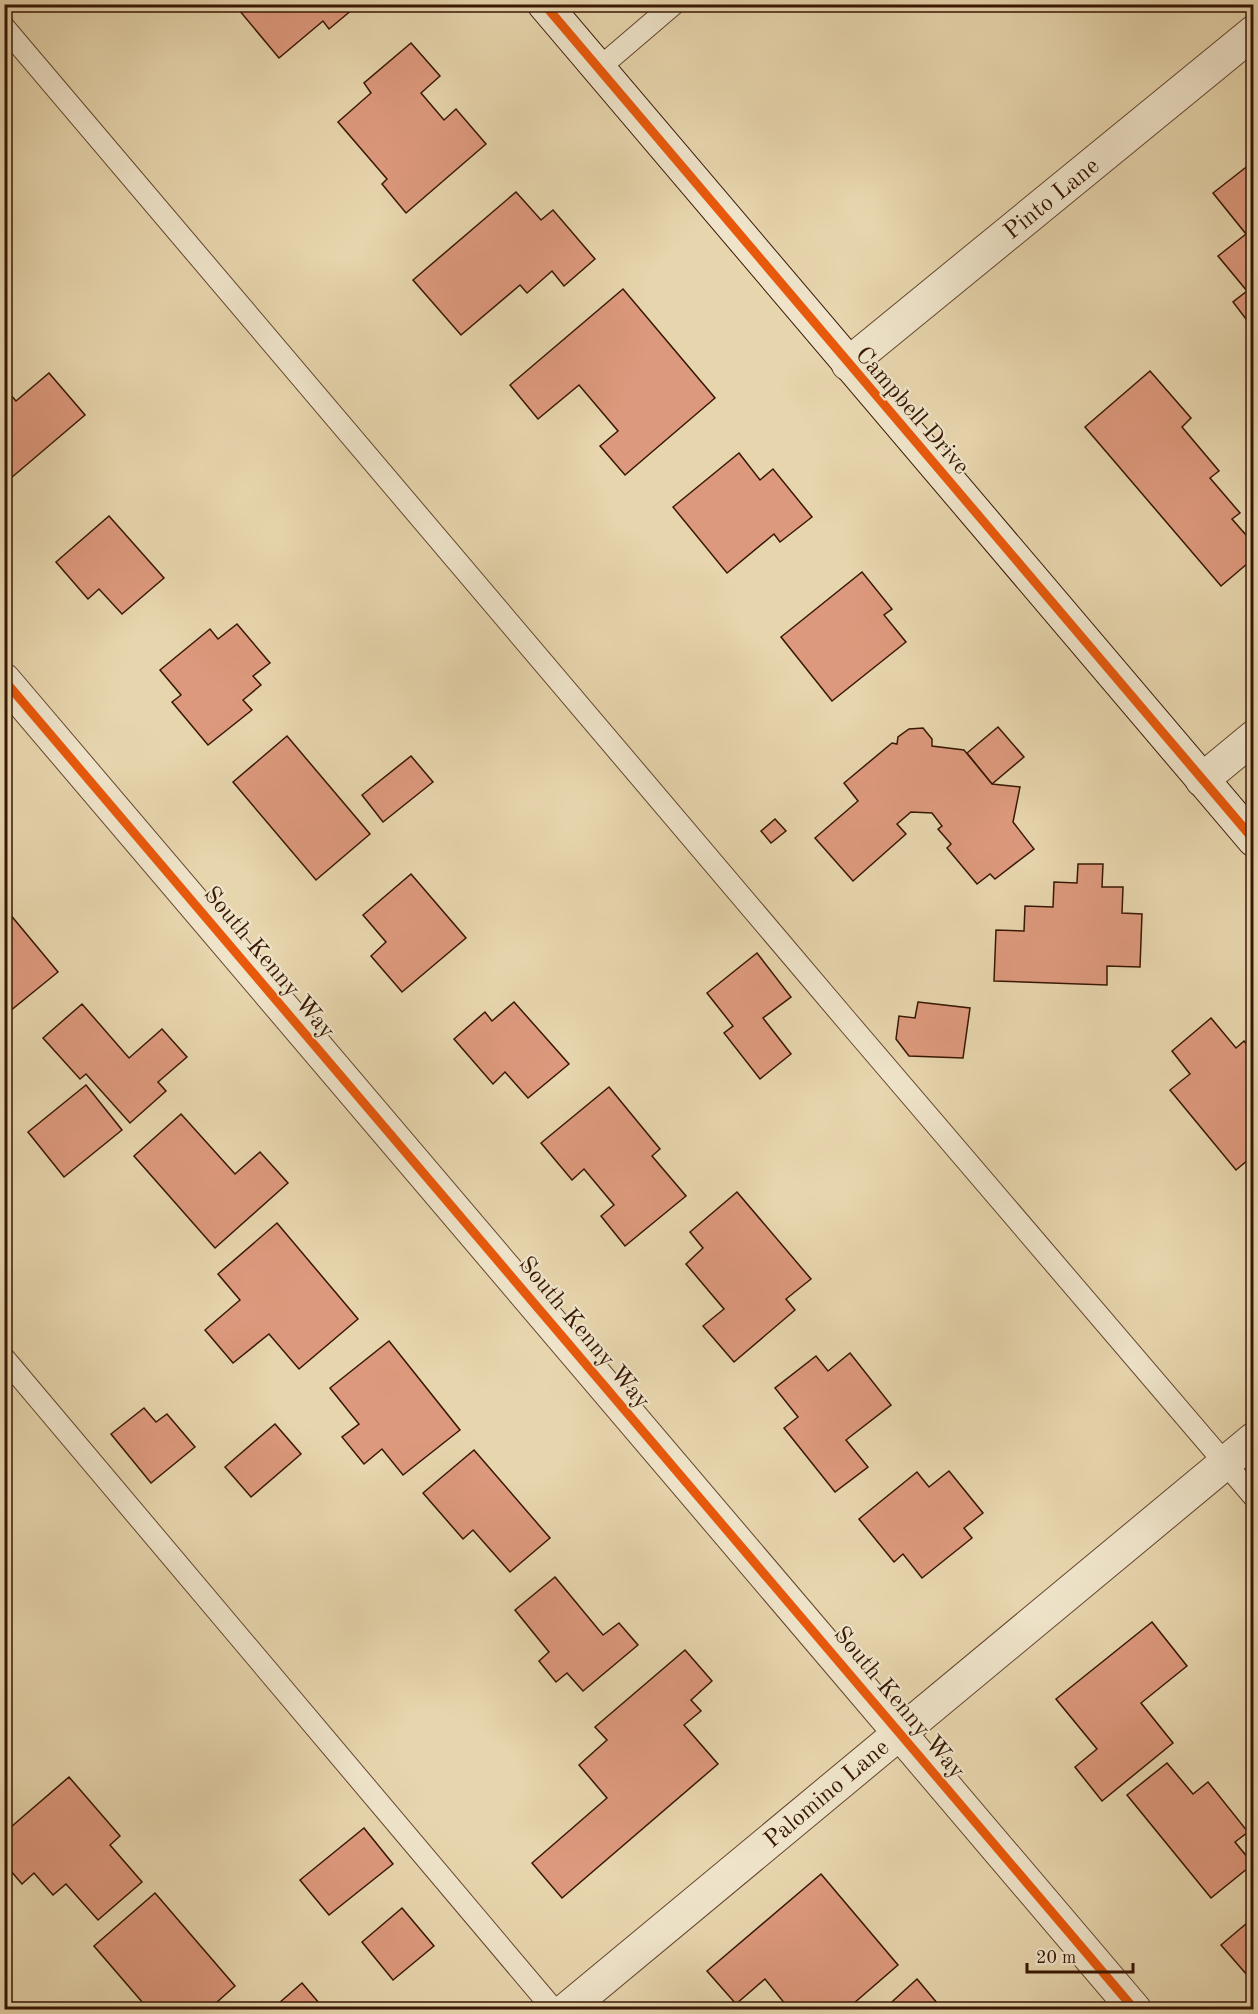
<svg xmlns="http://www.w3.org/2000/svg" width="1258" height="2014" viewBox="0 0 1258 2014" font-family="'Old Standard TT',serif">
<style>
.building{fill:#dd997d;stroke:#381704;stroke-width:1.5}
.lines{fill:none;stroke-linecap:round;stroke-linejoin:round}
.lane-casing{stroke:#64462e;stroke-width:23}
.street-casing{stroke:#64462e;stroke-width:35}
.secondary-casing{stroke:#381704;stroke-width:35}
.lane{stroke:#efe4ca;stroke-width:21}
.street{stroke:#efe4ca;stroke-width:33}
.secondary{stroke:#efe4ca;stroke-width:33}
.cycleway-casing{stroke:#efe4ca;stroke-width:13}
.cycleway{stroke:#e8590c;stroke-width:9}
.labels{text-anchor:middle;stroke-width:4.5;stroke-linejoin:round;paint-order:stroke}
.street-label{font-size:24px;fill:#381704;stroke:#efe4ca}
</style>
<rect width="100%" height="100%" fill="#e7d5ad"/>
<filter id="stains"><feTurbulence type="fractalNoise" baseFrequency=".00333" numOctaves="4"/><feColorMatrix values="0 0 0 0 .2 0 0 0 0 .09 0 0 0 0 .02 0 0 0 .5 -.17"/></filter>
<radialGradient id="worn" r=".72"><stop offset=".6" stop-color="#630" stop-opacity="0"/><stop offset="1" stop-color="#630" stop-opacity=".3"/></radialGradient>
<!-- building -->
<g class="building">
<path d="M234 4H359L329 29 323 21 279 58Z"/>
<path d="M411 43 440 76 421 93 444 120 456 109 486 144 406 213 382 184 387 179 338 122 371 93 364 83Z"/>
<path d="M1254 161V314L1246 319 1233 302 1247 291 1218 256 1246 234 1213 193Z"/>
<path d="M516 192 541 220 553 210 595 259 564 286 552 271 527 293 520 285 461 335 413 280Z"/>
<path d="M623 289 715 398 625 475 600 446 618 431 579 385 538 419 510 385Z"/>
<path d="M1150 371 1191 418 1182 427 1219 471 1210 478 1240 513 1232 519 1254 544V558L1221 586 1085 427Z"/>
<path d="M49 373 85 415 4 484V387L16 401Z"/>
<path d="M739 453 760 480 773 469 812 517 780 542 774 534 727 573 673 507Z"/>
<path d="M109 516 164 578 122 614 99 589 88 599 56 562Z"/>
<path d="M862 572 892 609 884 615 906 642 832 701 781 637Z"/>
<path d="M237 624 270 663 253 676 261 685 243 700 252 710 208 745 172 702 181 695 160 670 210 629 218 639Z"/>
<path d="M998 727 1024 757 992 784 967 753Z"/>
<path d="M923 728 932 739V746L964 750 992 784 1020 787 1013 822 1034 849 995 879 990 874 977 884 947 848 951 844 938 829 942 826 932 813 911 812 897 824 906 834 853 881 815 838 858 801 844 783 892 743 897 744 898 737 909 729Z"/>
<path d="M287 736 370 834 316 880 233 782Z"/>
<path d="M411 756 433 782 383 822 362 795Z"/>
<path d="M775 819 786 831 771 843 761 831Z"/>
<path d="M1078 864H1103L1102 887H1123L1122 913 1142 914 1140 967 1107 966V985L994 981 996 930 1024 931 1025 906 1053 907 1054 882 1077 883Z"/>
<path d="M411 874 466 938 402 992 371 956 386 942 363 915Z"/>
<path d="M4 907 58 972 10 1011 4 1005Z"/>
<path d="M757 953 791 997 763 1018 791 1054 760 1079 724 1033 733 1026 707 993Z"/>
<path d="M514 1002 569 1064 528 1098 505 1072 493 1084 454 1039 485 1012 492 1021Z"/>
<path d="M918 1002 970 1008 963 1058 909 1056 896 1039 899 1016 915 1018Z"/>
<path d="M82 1004 129 1058 162 1029 187 1057 158 1082 166 1091 130 1123 86 1074 80 1079 43 1038Z"/>
<path d="M1211 1018 1236 1048 1244 1041 1254 1053V1155L1236 1170 1170 1090 1190 1074 1172 1051Z"/>
<path d="M86 1085 122 1130 64 1177 28 1132Z"/>
<path d="M609 1087 660 1149 652 1156 686 1196 625 1246 601 1216 614 1205 584 1169 572 1180 541 1143Z"/>
<path d="M181 1114 235 1174 260 1152 288 1183 215 1248 134 1156Z"/>
<path d="M737 1192 811 1279 786 1299 795 1310 734 1362 703 1326 724 1309 686 1264 703 1248 690 1232Z"/>
<path d="M277 1223 358 1319 299 1369 269 1334 233 1363 205 1330 240 1300 218 1274Z"/>
<path d="M389 1341 460 1430 403 1475 382 1449 364 1464 342 1437 359 1424 330 1388Z"/>
<path d="M850 1353 891 1405 846 1440 868 1467 835 1492 784 1428 798 1417 775 1388 816 1356 828 1371Z"/>
<path d="M144 1408 156 1422 167 1414 195 1447 151 1483 111 1434Z"/>
<path d="M275 1424 301 1454 251 1497 225 1467Z"/>
<path d="M474 1450 550 1538 510 1572 473 1530 463 1539 423 1493Z"/>
<path d="M949 1471 983 1513 964 1528 972 1538 922 1578 903 1554 894 1562 859 1519 917 1472 929 1487Z"/>
<path d="M555 1577 603 1635 619 1623 638 1645 583 1691 567 1673 556 1682 539 1661 549 1652 515 1610Z"/>
<path d="M1152 1622 1187 1666 1141 1703 1173 1743 1102 1801 1075 1767 1097 1749 1056 1699Z"/>
<path d="M685 1650 712 1681 691 1700 701 1711 684 1725 718 1764 562 1898 532 1863 607 1798 579 1765 607 1740 595 1727Z"/>
<path d="M1167 1763 1193 1794 1208 1782 1248 1832 1235 1842 1253 1864 1211 1898 1127 1795Z"/>
<path d="M69 1777 120 1836 110 1845 142 1882 98 1920 66 1884 53 1895 34 1873 22 1884 4 1863V1833Z"/>
<path d="M364 1828 393 1864 329 1915 300 1880Z"/>
<path d="M821 1874 898 1965 846 2010H790L765 1979 736 2004 707 1971Z"/>
<path d="M155 1893 235 1986 208 2010H149L94 1946Z"/>
<path d="M402 1908 434 1946 393 1980 362 1942Z"/>
<path d="M1254 1917V1983L1221 1945Z"/>
<path d="M917 1979 943 2010H883Z"/>
<path d="M302 1983 325 2010H271Z"/>
</g>
<g class="lines">
<!-- lane casing -->
<g class="lane-casing">
<g id="lane">
<path d="M4 27C420 518 835 1009 1254 1497"/>
<path d="M598 69 674 4"/>
<path d="M4 1358 554 2010"/>
</g>
</g>
<!-- street casing -->
<g class="street-casing">
<g id="street">
<path d="M848 364 1254 32"/>
<path d="M4 680 1135 2010"/>
<path d="M1202 780 1254 737"/>
<path d="M566 2010 1254 1439"/>
</g>
</g>
<!-- secondary casing -->
<g class="secondary-casing">
<path id="secondary" d="M544 4 1254 840"/>
</g>
<!-- lane -->
<use href="#lane" class="lane"/>
<!-- street -->
<use href="#street" class="street"/>
<!-- secondary -->
<use href="#secondary" class="secondary"/>
<!-- cycleway casing -->
<g class="cycleway-casing">
<g id="cycleway">
<path d="M544 4 1254 840"/>
<path d="M4 680 1135 2010"/>
</g>
</g>
<!-- cycleway -->
<use href="#cycleway" class="cycleway"/>
</g>
<g class="labels">
<!-- street labels -->
<g class="street-label">
<text transform="translate(1051 198) rotate(-39)" y="8">Pinto Lane</text>
<text transform="translate(913 410) rotate(49)" y="8">Campbell Drive</text>
<text transform="translate(270 962) rotate(50)" y="8">South Kenny Way</text>
<text transform="translate(585 1332) rotate(50)" y="8">South Kenny Way</text>
<text transform="translate(900 1702) rotate(50)" y="8">South Kenny Way</text>
<text transform="translate(826 1793) rotate(-40)" y="8">Palomino Lane</text>
</g>
</g>
<!-- margin -->
<rect width="1258" height="2014" fill="none" stroke="#e7d5ad" stroke-width="24"/>
<rect x="6" y="6" width="1246" height="2002" fill="none" stroke="#381704" stroke-width="3"/>
<rect x="12" y="12" width="1234" height="1990" fill="none" stroke="#381704" stroke-width="1.5"/>
<!-- scale -->
<path d="M1027 1963v9h106v-9" fill="none" stroke="#381704" stroke-width="3"/>
<text x="1036" y="1963" font-size="18" fill="#381704" stroke="#efe4ca" stroke-width="4.5" paint-order="stroke">20 m</text>
<rect width="100%" height="100%" filter="url(#stains)"/>
<rect width="100%" height="100%" fill="url(#worn)"/>
</svg>
